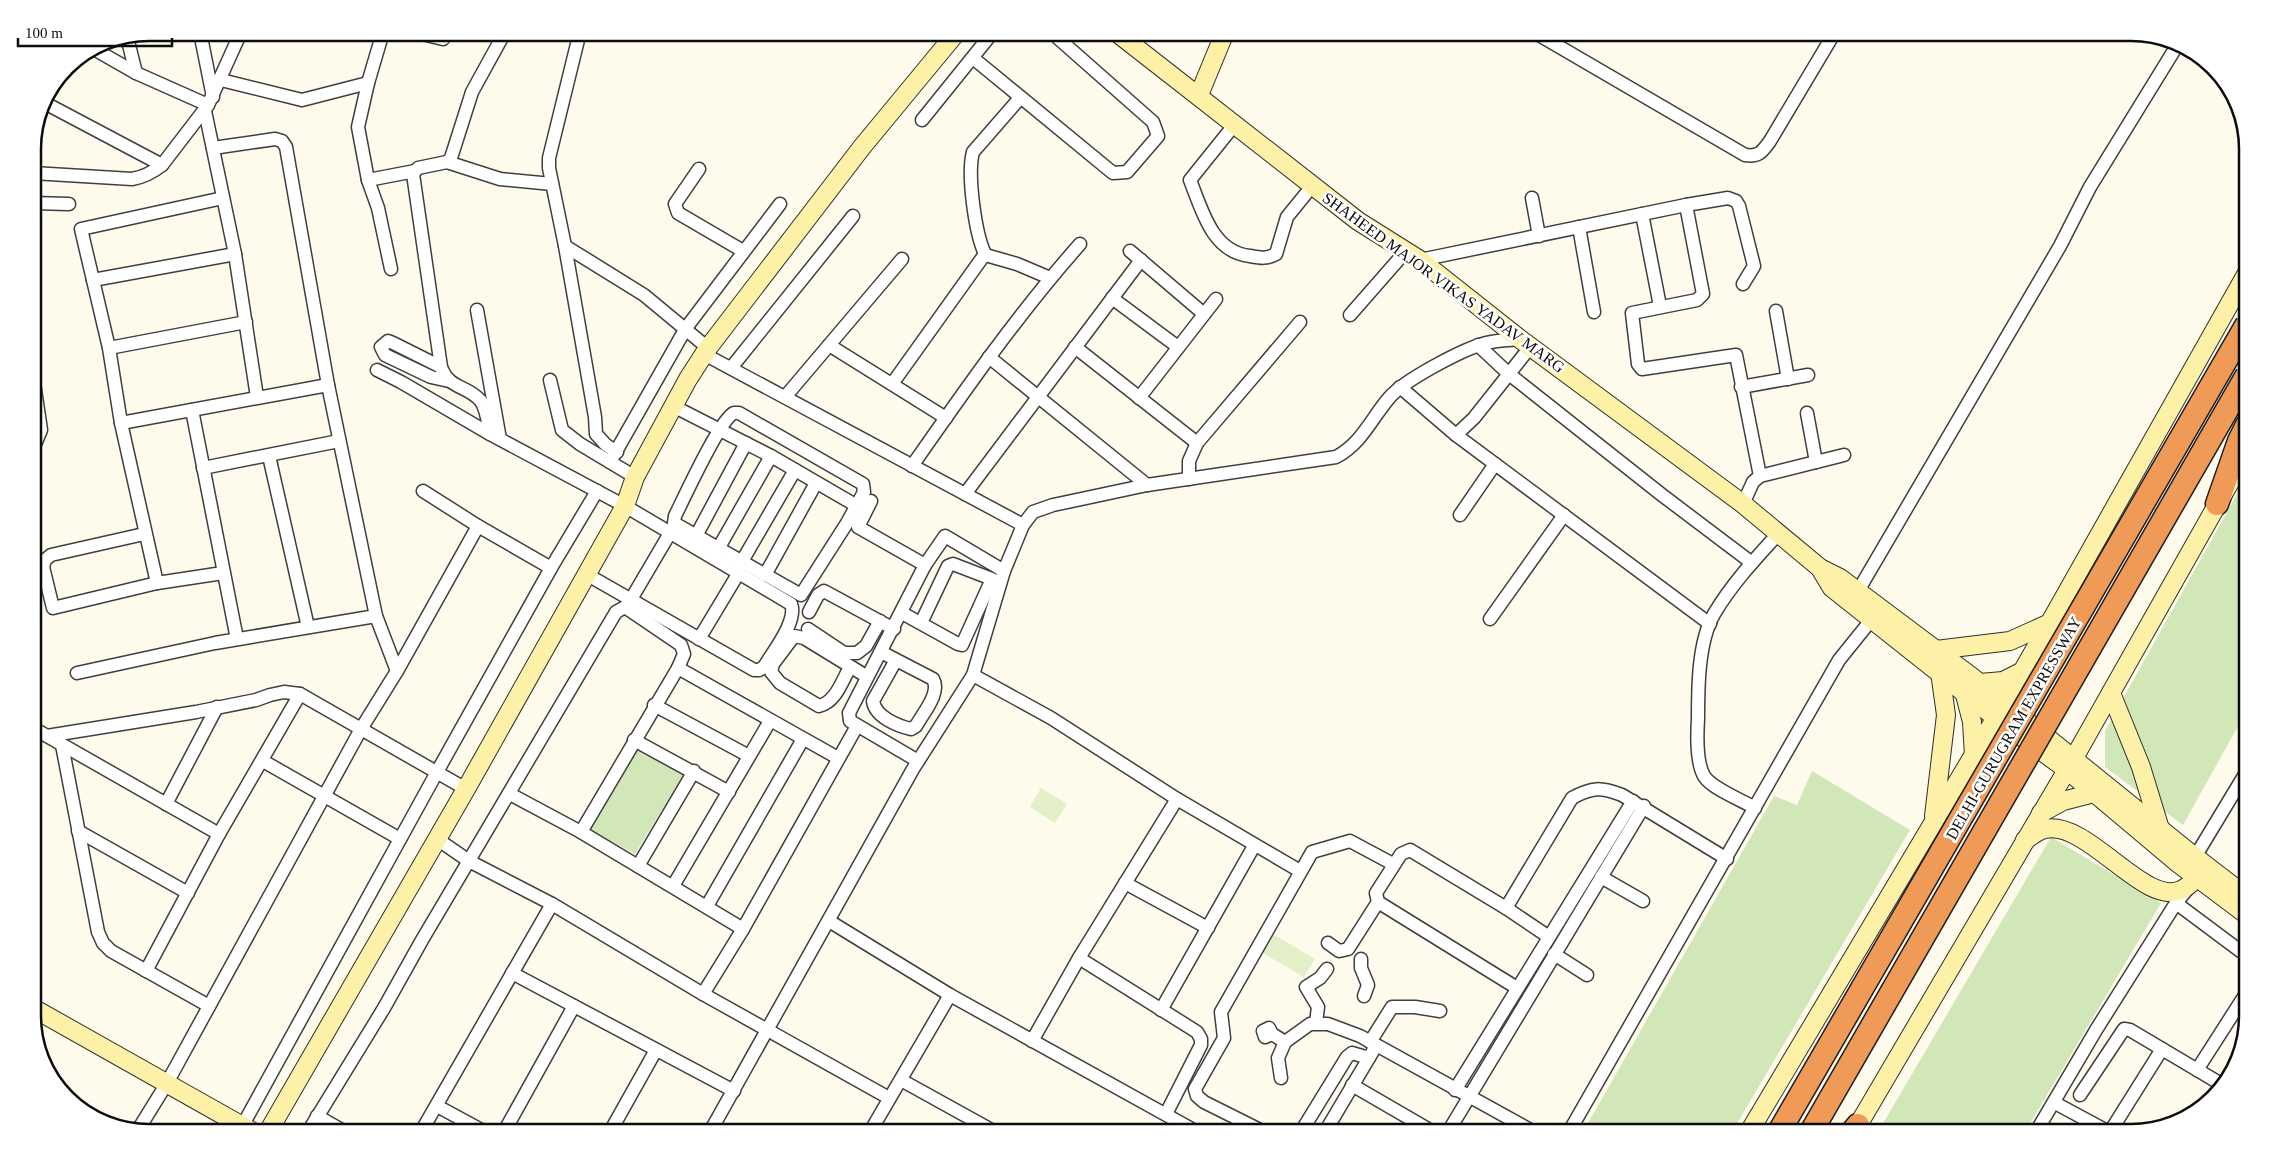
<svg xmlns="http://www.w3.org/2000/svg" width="2280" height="1165" viewBox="0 0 2280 1165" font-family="'Times New Roman',serif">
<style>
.park{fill:#d1e7b7}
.pitch{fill:#e2efc8}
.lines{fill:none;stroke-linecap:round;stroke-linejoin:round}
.street-casing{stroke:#3f3f3f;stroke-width:15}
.secondary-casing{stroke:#2e2e2e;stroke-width:20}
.highway-casing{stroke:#1d1d1d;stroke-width:25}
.street{stroke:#fff;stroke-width:12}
.secondary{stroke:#fdf1a8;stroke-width:18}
.highway{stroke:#f09a58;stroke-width:22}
.highway-bridge-casing{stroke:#1d1d1d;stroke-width:25;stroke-linecap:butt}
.highway-bridge{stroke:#f09a58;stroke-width:22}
.labels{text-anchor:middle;stroke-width:5;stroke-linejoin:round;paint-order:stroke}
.street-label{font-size:16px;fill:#0c0c0c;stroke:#fff}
.rim{fill:none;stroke:#0c0c0c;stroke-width:2.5}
</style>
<rect width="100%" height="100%" fill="#fefaec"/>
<!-- park -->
<g class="park">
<path d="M2247 476V710L2183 825 2105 767V731Z"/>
<path d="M637 745 685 772 635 854 589 829Z"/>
<path d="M1812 771 1910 830 1732 1132H1583L1774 796 1797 805Z"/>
<path d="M2051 837 2161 903 2025 1132H1878Z"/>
</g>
<!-- pitch -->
<g class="pitch">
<path d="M1041 788 1067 804 1055 823 1030 807Z"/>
<path d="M1273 934 1315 959 1304 977 1261 952Z"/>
</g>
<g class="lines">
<!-- street casing -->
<g class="street-casing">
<g id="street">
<path d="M200 32 213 97"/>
<path d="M414 32 443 39"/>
<path d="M575 32 578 40 549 158V168L565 246 595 417 596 434 606 445 617 452"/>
<path d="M1534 32 1745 155C1759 157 1762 152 1770 141L1835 32"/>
<path d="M127 37 136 73"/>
<path d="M94 49 136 73 208 105"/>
<path d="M973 58 1113 173 1127 172 1158 136 1153 122 1051 32"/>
<path d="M221 80 302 100 368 83"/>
<path d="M1020 98 973 152C967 174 975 233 985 254L989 256 1017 264 1050 278"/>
<path d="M43 102 162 165"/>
<path d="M205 111 235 254 257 397"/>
<path d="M922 120 993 32"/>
<path d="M1235 124 1190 180C1202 210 1212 252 1250 256 1261 258 1267 259 1276 254L1287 217 1313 185"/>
<path d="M213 148 275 139 282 141 286 147 328 385 376 616 397 671"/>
<path d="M447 162 500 179 552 184"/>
<path d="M699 169 677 201 675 204 678 213 743 251"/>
<path d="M33 173 132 179C144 177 152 173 162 165L208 105 241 32"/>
<path d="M368 180 358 127 368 83 383 32"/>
<path d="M1532 198 1539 236"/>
<path d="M33 203 69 204"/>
<path d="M1686 205 1703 294 1697 300 1632 313 1638 364 1642 369 1736 355 1760 476"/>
<path d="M1642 214 1660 306"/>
<path d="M1579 227 1594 312"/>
<path d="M565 246 644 295 708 348"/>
<path d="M1130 251 1204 314"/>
<path d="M1420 260 1686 205 1728 198 1736 201 1739 206 1754 266 1743 284"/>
<path d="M391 269 378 208 368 180 415 171"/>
<path d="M93 280 235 254"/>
<path d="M1112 298 1178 347"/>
<path d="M477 310 500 439"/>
<path d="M1776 311 1788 379"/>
<path d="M1350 315 1406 251"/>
<path d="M829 345 946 418"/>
<path d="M1478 345 1509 374 1662 495 1752 563"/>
<path d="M1075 347 1197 443"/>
<path d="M109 348 246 322"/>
<path d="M704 354 1023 525"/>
<path d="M989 357 1147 485"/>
<path d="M441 367 393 343 388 341 381 347 385 355 431 377 449 381"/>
<path d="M731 368 853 216"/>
<path d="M377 370 401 382 490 434 625 506 791 604C798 621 772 653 764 667L759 670H754L586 574"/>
<path d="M33 376 41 430 33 449"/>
<path d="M550 380 562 430 580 444 635 477"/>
<path d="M892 384 985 254"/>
<path d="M1400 387 1456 435 1710 624"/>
<path d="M1741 387 1808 375"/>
<path d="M785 397 902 259"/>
<path d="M1139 398 1216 299"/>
<path d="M675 407 771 456 857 506"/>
<path d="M192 410 237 639"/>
<path d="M734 413H739L863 484 864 492 847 523 801 595 674 523 675 516C684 498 720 419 734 413Z"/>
<path d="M1807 413 1816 462"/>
<path d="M121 423 328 385"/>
<path d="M490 434C488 424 487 408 480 400 466 385 449 389 441 367L413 174 418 168 447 162 451 158 472 92 505 32"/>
<path d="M1456 435 1474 418 1531 346"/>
<path d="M269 456 308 627"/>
<path d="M610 462 686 328 780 204"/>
<path d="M912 466C965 390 1018 314 1080 244"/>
<path d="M203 468 339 441"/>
<path d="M1189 479V461L1197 443 1300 322"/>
<path d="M423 491 478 526 551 568"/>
<path d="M965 494 1141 260"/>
<path d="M871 501 858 527 925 565"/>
<path d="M1743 504 1753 482 1760 476 1844 455"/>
<path d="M1460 515 1495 464"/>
<path d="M144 534 51 555 45 560 43 567 53 608 157 583 223 573"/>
<path d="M696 536 746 443"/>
<path d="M718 549 771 456"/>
<path d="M741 563 795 470"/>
<path d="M765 575 816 483"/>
<path d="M157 583 121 423 109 348 81 229 223 198"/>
<path d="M1858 591 2060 246 2090 187 2178 44"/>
<path d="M630 601 670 533"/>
<path d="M809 612 818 595 824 591 894 629"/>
<path d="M902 613 958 644 962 645 992 579 953 564 948 566 921 623"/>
<path d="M1490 619 1564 515"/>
<path d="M808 629 844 653H857L866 646 880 621"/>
<path d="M699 639 738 574"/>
<path d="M881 652 933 679C941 693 923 713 916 726L911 729C898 726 875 717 873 701L896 660"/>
<path d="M850 667C842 681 836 702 819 706L780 683 771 672 773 664 794 636 804 638 866 676"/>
<path d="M678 668 838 758"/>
<path d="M77 673 215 643 376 616"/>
<path d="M973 675 1051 718 1177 799 1300 871"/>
<path d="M654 705 749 756"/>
<path d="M33 728 219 834"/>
<path d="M47 736 196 712 256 700 270 695 284 692 300 694 466 789"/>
<path d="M634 740 729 792"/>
<path d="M62 745 98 932 103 943 111 951 209 1006"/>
<path d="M263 761 400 839"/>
<path d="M918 761 850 721 849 713 925 565 945 536 1004 571"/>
<path d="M510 794 581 832 743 929"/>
<path d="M166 804 217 707"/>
<path d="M1755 808C1742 800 1712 789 1704 776 1696 762 1697 735 1698 719 1698 688 1698 642 1714 614 1731 585 1755 559 1778 534"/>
<path d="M78 831 188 893"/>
<path d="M437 839 469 861 552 904 703 994 889 1098"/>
<path d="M2195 857 2247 771"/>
<path d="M638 866 694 771"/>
<path d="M1601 877 1643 901"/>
<path d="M1125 883 1208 928"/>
<path d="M673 886 770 721"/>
<path d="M2176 903 2247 956"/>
<path d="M707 906 803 739"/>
<path d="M1506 908 1572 798C1592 787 1601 787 1622 795L1727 859"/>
<path d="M829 921 950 995 1197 1132"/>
<path d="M1328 943 1339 951 1348 949 1378 902"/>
<path d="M1554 954 1587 975"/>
<path d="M1079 958 1197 1032 1201 1039V1045L1166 1114"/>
<path d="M1361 959V968L1368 985 1364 996"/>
<path d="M146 971 219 834 300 694"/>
<path d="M512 973 734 1091"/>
<path d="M1517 988 1378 902 1376 893 1401 854 1410 850 1506 908 1549 937"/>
<path d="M703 994 743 929 857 726"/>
<path d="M1161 1010 1254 846"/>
<path d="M1316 1023 1318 1007 1306 987 1320 978 1327 969"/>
<path d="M1272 1034 1265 1037 1263 1031 1269 1028 1272 1034 1285 1042"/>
<path d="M1032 1041 1079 958 1177 799"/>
<path d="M1370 1042 1392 1007H1415L1440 1011"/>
<path d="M2197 1070 2247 992"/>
<path d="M1281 1078 1278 1058 1285 1042 1310 1024H1328L1360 1036 1534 1132"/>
<path d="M901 1080 995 1132"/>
<path d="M1352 1085 1433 1132"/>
<path d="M1455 1090 1633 801"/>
<path d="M2080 1095 2124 1029 2130 1030 2162 1049"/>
<path d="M2055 1103 2109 1132"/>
<path d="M437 1106 485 1132"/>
<path d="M317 1116 345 1132"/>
<path d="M138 1130 167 1083 361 729 397 671 478 526"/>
<path d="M239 1132 437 772 551 568 597 491"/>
<path d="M308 1132 384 1008 422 940 616 612 625 607 681 645 684 654 678 668 581 832"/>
<path d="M421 1132 552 904"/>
<path d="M504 1132 574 1006"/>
<path d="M610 1132 656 1050"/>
<path d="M710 1132 913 769 973 675 1004 571 1023 525 1033 512 1053 505 1147 485 1336 457C1362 443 1371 419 1389 398 1404 380 1463 349 1486 343 1497 340 1509 340 1520 339"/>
<path d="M870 1132 950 995"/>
<path d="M1264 1132 1204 1102 1197 1096 1195 1089 1224 1038 1221 1012 1312 852 1350 841 1393 864"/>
<path d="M1301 1132 1347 1057 1352 1053 1369 1058"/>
<path d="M1325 1132 1373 1051"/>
<path d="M1448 1132 1644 806"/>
<path d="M1569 1132 1839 660 1872 619"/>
<path d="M2036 1132 2096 1030 2176 903 2190 886"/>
<path d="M2110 1132 2162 1049 2221 1084"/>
</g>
</g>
<!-- secondary casing -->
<g class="secondary-casing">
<g id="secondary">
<path d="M1116 32 1358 221 1420 260 1520 339 1743 504 1820 568 1840 578 1972 677 2195 857 2247 897"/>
<path d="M1199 95 1225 32"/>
<path d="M1820 568 1832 588 1996 718 2066 769 2179 864 2247 915"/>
<path d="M1936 650 2010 641 2052 622"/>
<path d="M1980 683 2003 681 2023 671"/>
<path d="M1964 691 1972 722 1974 756"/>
<path d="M2111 693 2141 767 2160 829"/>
<path d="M2041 813 2063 801 2094 793"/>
<path d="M1934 816 1946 715 1940 672"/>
<path d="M2025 840C2032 836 2038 830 2045 829 2088 820 2144 907 2181 890 2187 888 2192 882 2196 878"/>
<path d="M33 1008 253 1132"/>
<path d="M268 1132 466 789 625 506 635 477 688 379 708 348 862 147 957 32"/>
<path d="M1749 1132 2004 704 2247 273"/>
<path d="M1854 1132 2074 758 2247 452"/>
</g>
</g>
<!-- highway casing -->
<g class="highway-casing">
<g id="highway">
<path d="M2217 504 2239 441 2247 425"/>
<path d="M1852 1132 1858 1125"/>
</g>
</g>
<!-- street -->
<use href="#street" class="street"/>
<!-- secondary -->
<use href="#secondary" class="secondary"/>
<!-- highway -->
<use href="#highway" class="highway"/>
<!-- highway-bridge casing -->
<g class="highway-bridge-casing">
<g id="highway-bridge">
<path d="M1779 1132 2247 324"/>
<path d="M1811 1132 2247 375"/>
</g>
</g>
<!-- highway-bridge -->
<use href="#highway-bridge" class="highway-bridge"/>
</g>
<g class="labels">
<!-- street labels -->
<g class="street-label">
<text transform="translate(1444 282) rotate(36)" y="6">SHAHEED MAJOR VIKAS YADAV MARG</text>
<text transform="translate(2013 728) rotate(-60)" y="6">DELHI-GURUGRAM EXPRESSWAY</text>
</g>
</g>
<!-- crop -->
<path d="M0 0H2280V1165H0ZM149 41H2131A108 108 0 0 1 2239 149V1016A108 108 0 0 1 2131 1124H149A108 108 0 0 1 41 1016V149A108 108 0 0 1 149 41Z" fill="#fff" fill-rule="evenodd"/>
<path class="rim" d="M149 41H2131A108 108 0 0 1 2239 149V1016A108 108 0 0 1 2131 1124H149A108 108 0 0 1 41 1016V149A108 108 0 0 1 149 41Z"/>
<!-- scale -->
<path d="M18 38v8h154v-8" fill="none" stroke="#0c0c0c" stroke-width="2.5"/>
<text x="25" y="38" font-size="15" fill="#0c0c0c" stroke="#ffffff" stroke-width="4" paint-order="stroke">100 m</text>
</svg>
